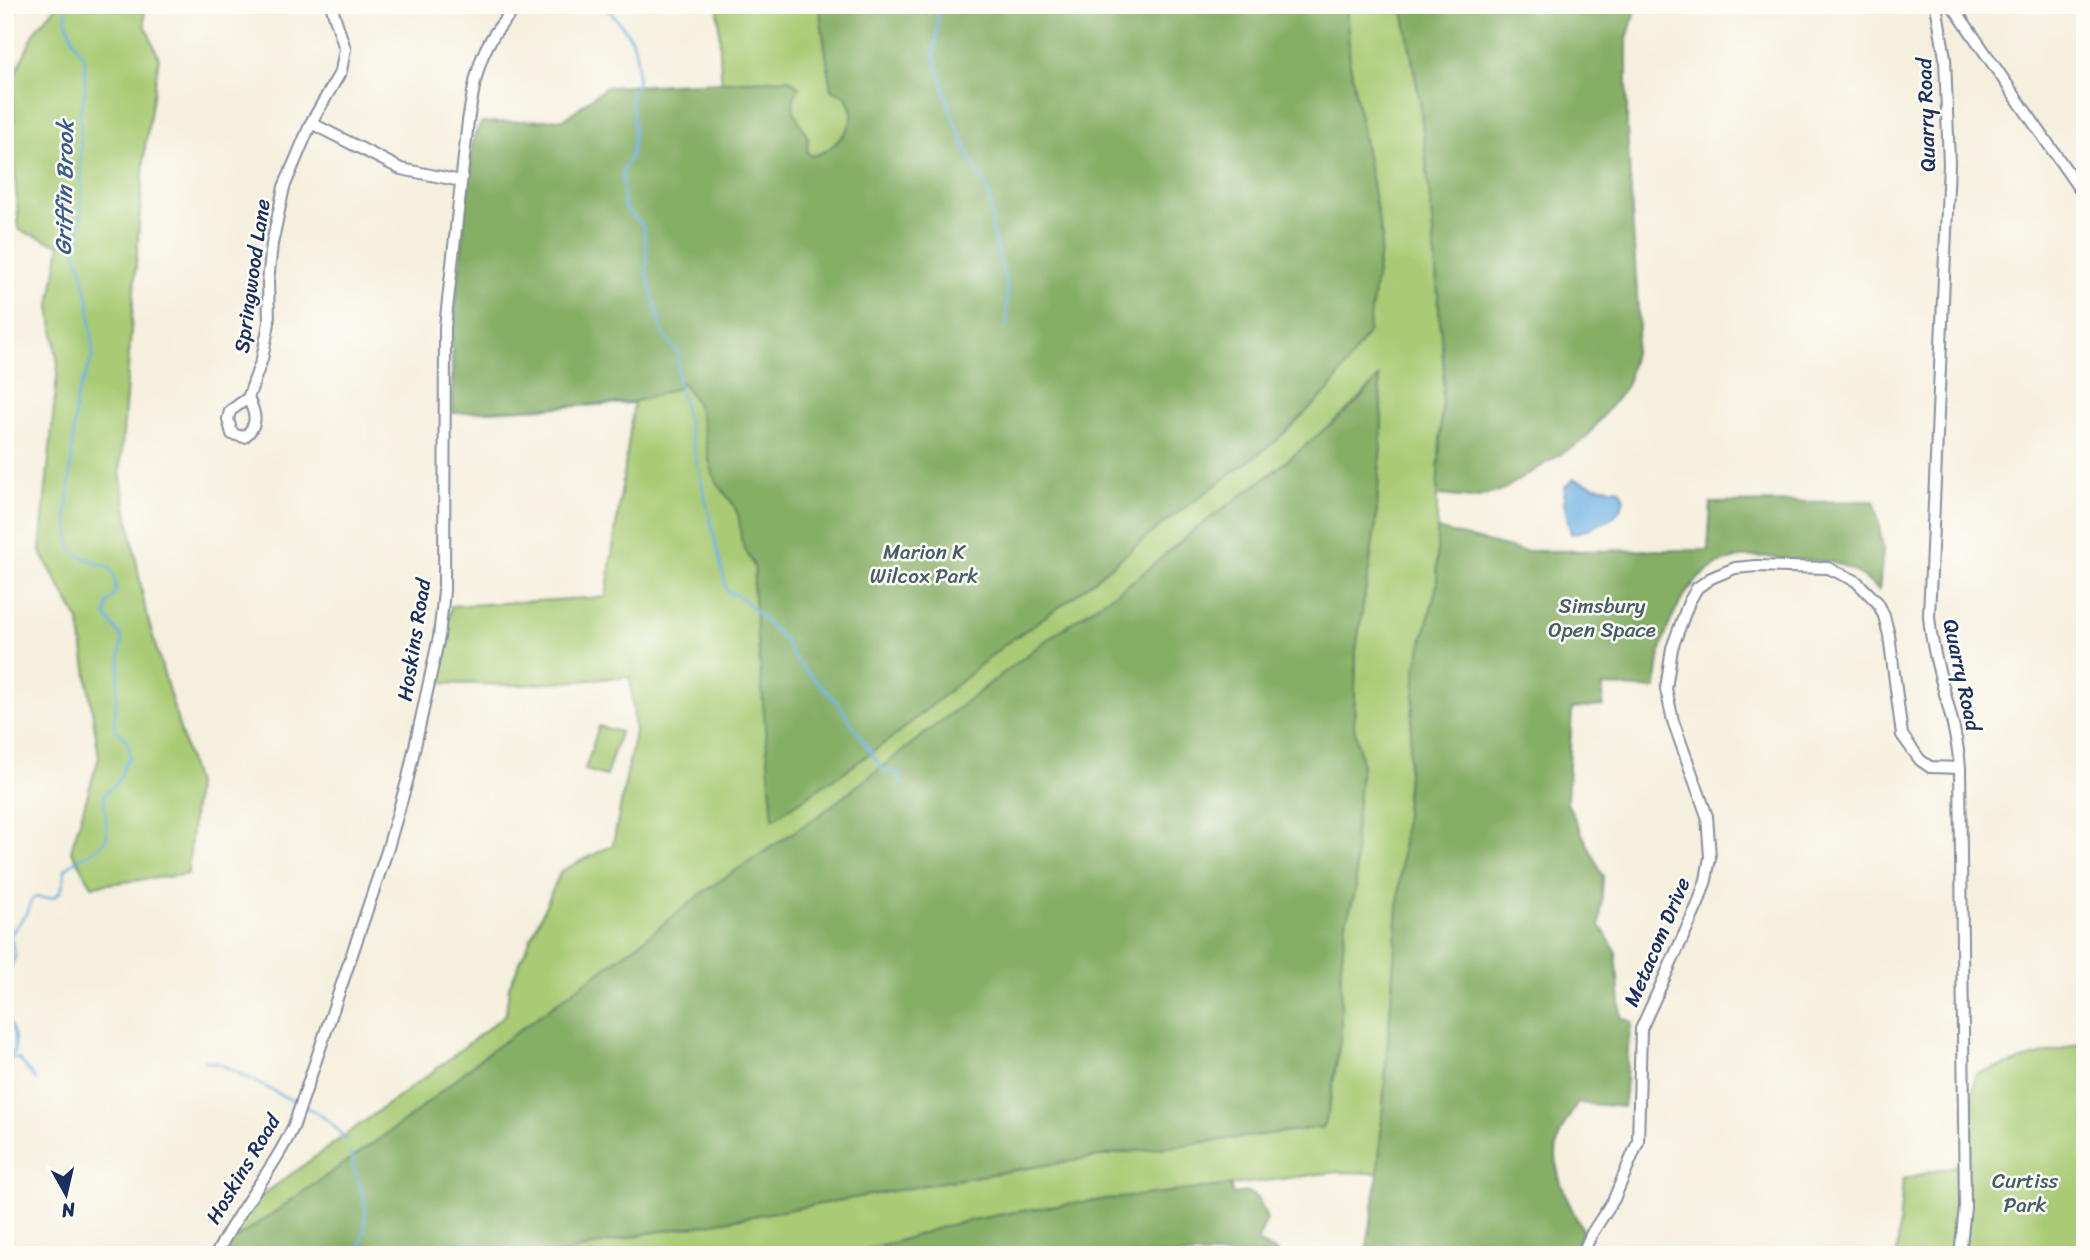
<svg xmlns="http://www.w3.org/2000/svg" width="2090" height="1260" viewBox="0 0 2090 1260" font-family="Sriracha,sans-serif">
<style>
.green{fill:#a9cb74;stroke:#627d69;stroke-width:2}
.forest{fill:#86af66;stroke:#506f62;stroke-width:2}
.water{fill:#6eb1e3;stroke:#4470a0;stroke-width:2}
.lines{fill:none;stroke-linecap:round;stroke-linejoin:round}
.stream{stroke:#6eb1e3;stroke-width:2.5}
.minor-casing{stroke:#888f9e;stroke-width:14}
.minor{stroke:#fff;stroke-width:10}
.labels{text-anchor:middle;stroke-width:5;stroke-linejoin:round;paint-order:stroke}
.street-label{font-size:21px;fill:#1b2f5e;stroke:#fdfcf7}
.park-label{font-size:21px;fill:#465e65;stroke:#fdfcf7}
.water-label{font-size:23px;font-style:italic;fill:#385c8d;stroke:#fdfcf7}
</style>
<rect width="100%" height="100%" fill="#fdfcf7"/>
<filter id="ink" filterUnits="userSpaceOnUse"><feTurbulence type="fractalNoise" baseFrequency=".0143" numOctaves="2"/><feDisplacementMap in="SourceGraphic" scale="14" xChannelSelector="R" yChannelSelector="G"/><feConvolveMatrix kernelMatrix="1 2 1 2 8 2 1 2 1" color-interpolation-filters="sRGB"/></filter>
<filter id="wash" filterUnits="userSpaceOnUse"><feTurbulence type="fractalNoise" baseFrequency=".00686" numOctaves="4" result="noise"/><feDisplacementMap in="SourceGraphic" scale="28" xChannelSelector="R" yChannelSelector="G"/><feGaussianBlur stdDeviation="1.57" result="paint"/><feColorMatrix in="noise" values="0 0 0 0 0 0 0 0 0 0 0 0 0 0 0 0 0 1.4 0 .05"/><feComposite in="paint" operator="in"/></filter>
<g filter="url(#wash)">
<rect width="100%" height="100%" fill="#f5efdd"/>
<!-- green -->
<g class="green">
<path d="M58 5H144L145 25 159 58 145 147 120 473 146 613 196 784 188 874 92 886 71 850 99 757 79 621 40 551 58 366 50 306 60 245 19 230 14 161 13 78 37 28Z"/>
<path d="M718 5H1259L1382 238 1350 64 1346 5H1402L1420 102 1432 220 1444 370 1437 495V585L1416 667 1378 1173 1337 1172 1022 1211 950 1225 906 1240 841 1255H554L648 1233 697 1226 937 1183 1113 1154 1323 1127 1329 1109 1341 1034V965L1346 922 1356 889 1355 832 1362 763 1354 726 1356 650 1376 523 1382 423 1379 378C1338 423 1289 461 1239 497L1225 656 502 1044 409 1118 217 1253 242 1210 435 1070 506 1014 509 987 561 871 613 845 635 732 630 677 521 685 437 683 451 606 606 597 634 403 453 413 452 340 473 138 724 141Z"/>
<path d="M599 726 620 732 606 776 585 770Z"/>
<path d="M2085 1042V1255H1962L1968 1152 1975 1074Z"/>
<path d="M1958 1165 1954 1255H1897L1903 1179Z"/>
</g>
<!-- forest -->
<g class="forest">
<path d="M819 5H1346L1350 64 1382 238 1368 333 1330 389 1276 441 1164 523 1072 598 1003 646 896 735 847 770 773 819 753 586C759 562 749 563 742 542 739 534 741 524 738 515 734 500 718 489 713 474 701 441 709 406 679 381L678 388 634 402 453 413 452 340 473 138 481 123 564 119 606 87 789 79 799 87C785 109 800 119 808 138L807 152 811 156C828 154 853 131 852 113 851 108 848 101 846 96L831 90Z"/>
<path d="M1402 5H1637L1627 39V130L1639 328 1627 385 1584 440 1499 492 1474 498 1437 495 1444 370 1432 220 1420 102Z"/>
<path d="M1379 377 1382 423 1376 523 1356 650 1354 726 1362 763 1355 832 1356 889 1346 922 1341 965V1034L1329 1109 1323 1127 1113 1154 937 1183 697 1226 648 1233 554 1255H225L230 1243 409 1118 481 1058 642 941 706 890 818 816 1045 641 1141 575 1194 530 1275 471 1358 401Z"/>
<path d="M1875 501 1883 550 1879 591C1847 560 1834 562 1792 559 1772 558 1752 554 1733 559 1681 572 1657 641 1656 689L1603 686V706L1572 709 1567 803 1603 876 1600 925 1616 952 1621 1017 1632 1022C1625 1050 1628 1078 1623 1107L1578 1103C1572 1112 1565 1122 1561 1132 1546 1166 1568 1201 1583 1231L1572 1255H1366L1378 1173 1416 667 1437 585V529L1521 551 1708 550 1711 503Z"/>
<path d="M1231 1185 1232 1194 1248 1192 1259 1199 1267 1219 1257 1242 1277 1252 1276 1255H881V1246C905 1240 928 1230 953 1224 1044 1204 1138 1196 1231 1185Z"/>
</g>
<!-- water -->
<path class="water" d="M1574 479 1594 486 1620 489 1624 496C1623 502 1623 507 1618 512 1612 520 1581 533 1571 534L1564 503 1565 487Z"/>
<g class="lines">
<!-- stream -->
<g class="stream">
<path d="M604 5C632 37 640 42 637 86L631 92 634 126 632 154 622 172 624 207 643 226 647 252V273L663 334 678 353V381L727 591 742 598 783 638 791 653 805 670 838 703 882 769 901 773V788"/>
<path d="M938 5V29L934 56 953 118 973 164 989 193 993 233 1007 287V327"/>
<path d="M5 981 15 957 10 935 28 911 31 900 37 897C60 902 64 890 65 870 77 856 97 853 107 838L104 794C125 779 118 774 130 756L128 741 116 730 114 723 122 638 106 616 107 604 116 593 115 578 110 568 87 559 71 550 67 516 76 400 93 355 89 303 80 262 75 254 79 240 82 210 80 113 85 92V60L73 39 66 20V5"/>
<path d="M5 1015C16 1032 21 1050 5 1066"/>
<path d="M15 1058 20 1060 36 1080"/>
<path d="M205 1061 220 1064 293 1101"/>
<path d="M306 1107C322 1116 335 1123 345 1140"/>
<path d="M350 1153 354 1161 352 1168C368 1191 370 1231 356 1255"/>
</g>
</g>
</g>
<g filter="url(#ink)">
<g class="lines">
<!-- minor casing -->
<g class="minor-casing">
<g id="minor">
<path d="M1936 5 1945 58 1949 164 1929 616C1933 668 1956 716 1960 768L1965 1207 1960 1255"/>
<path d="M1952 5 2085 197"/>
<path d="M311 123 401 169 461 181"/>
<path d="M248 398C256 414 259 425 244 437L232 434 228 419 230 411 248 398 262 359 269 323 268 282 272 244 284 187 311 123 341 71 345 49 331 5"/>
<path d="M216 1255C238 1209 273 1171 294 1125L387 851 408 778 439 637 444 591 445 327 468 121C477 69 479 44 519 5"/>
<path d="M1582 1255 1592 1233 1614 1199 1638 1142 1641 1029 1698 904 1706 880 1710 857 1707 816 1673 721 1666 689 1672 648 1689 602 1697 588 1711 578 1735 568 1756 566 1828 568 1856 581 1878 603 1884 616 1889 635 1902 735 1920 760 1930 767 1960 768"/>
</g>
</g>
<!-- minor -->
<use href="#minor" class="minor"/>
</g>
</g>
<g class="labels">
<!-- street labels -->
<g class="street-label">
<text transform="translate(1926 115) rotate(-92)" y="7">Quarry Road</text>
<text transform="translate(252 276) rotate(-82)" y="7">Springwood Lane</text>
<text transform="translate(414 640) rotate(-81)" y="7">Hoskins Road</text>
<text transform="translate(1962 675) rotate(78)" y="7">Quarry Road</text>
<text transform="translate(1657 942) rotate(-67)" y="7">Metacom Drive</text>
<text transform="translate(243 1169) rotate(-59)" y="7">Hoskins Road</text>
</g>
<!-- park labels -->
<g class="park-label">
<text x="924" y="559">Marion K<tspan x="924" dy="24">Wilcox Park</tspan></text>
<text x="1602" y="613">Simsbury<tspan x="1602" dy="24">Open Space</tspan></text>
<text x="2025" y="1188">Curtiss<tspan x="2025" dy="24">Park</tspan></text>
</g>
<!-- water labels -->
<g class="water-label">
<text transform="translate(64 188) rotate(-89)" y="8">Griffin Brook</text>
</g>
</g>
<!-- margin -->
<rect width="2090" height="1260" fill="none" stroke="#fdfcf7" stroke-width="28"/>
<!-- north arrow -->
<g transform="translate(66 1194) rotate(172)" stroke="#fdfcf7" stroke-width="5" paint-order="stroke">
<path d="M0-5L12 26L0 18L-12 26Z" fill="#1b2f5e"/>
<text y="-10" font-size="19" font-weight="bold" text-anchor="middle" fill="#1b2f5e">N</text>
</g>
</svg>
